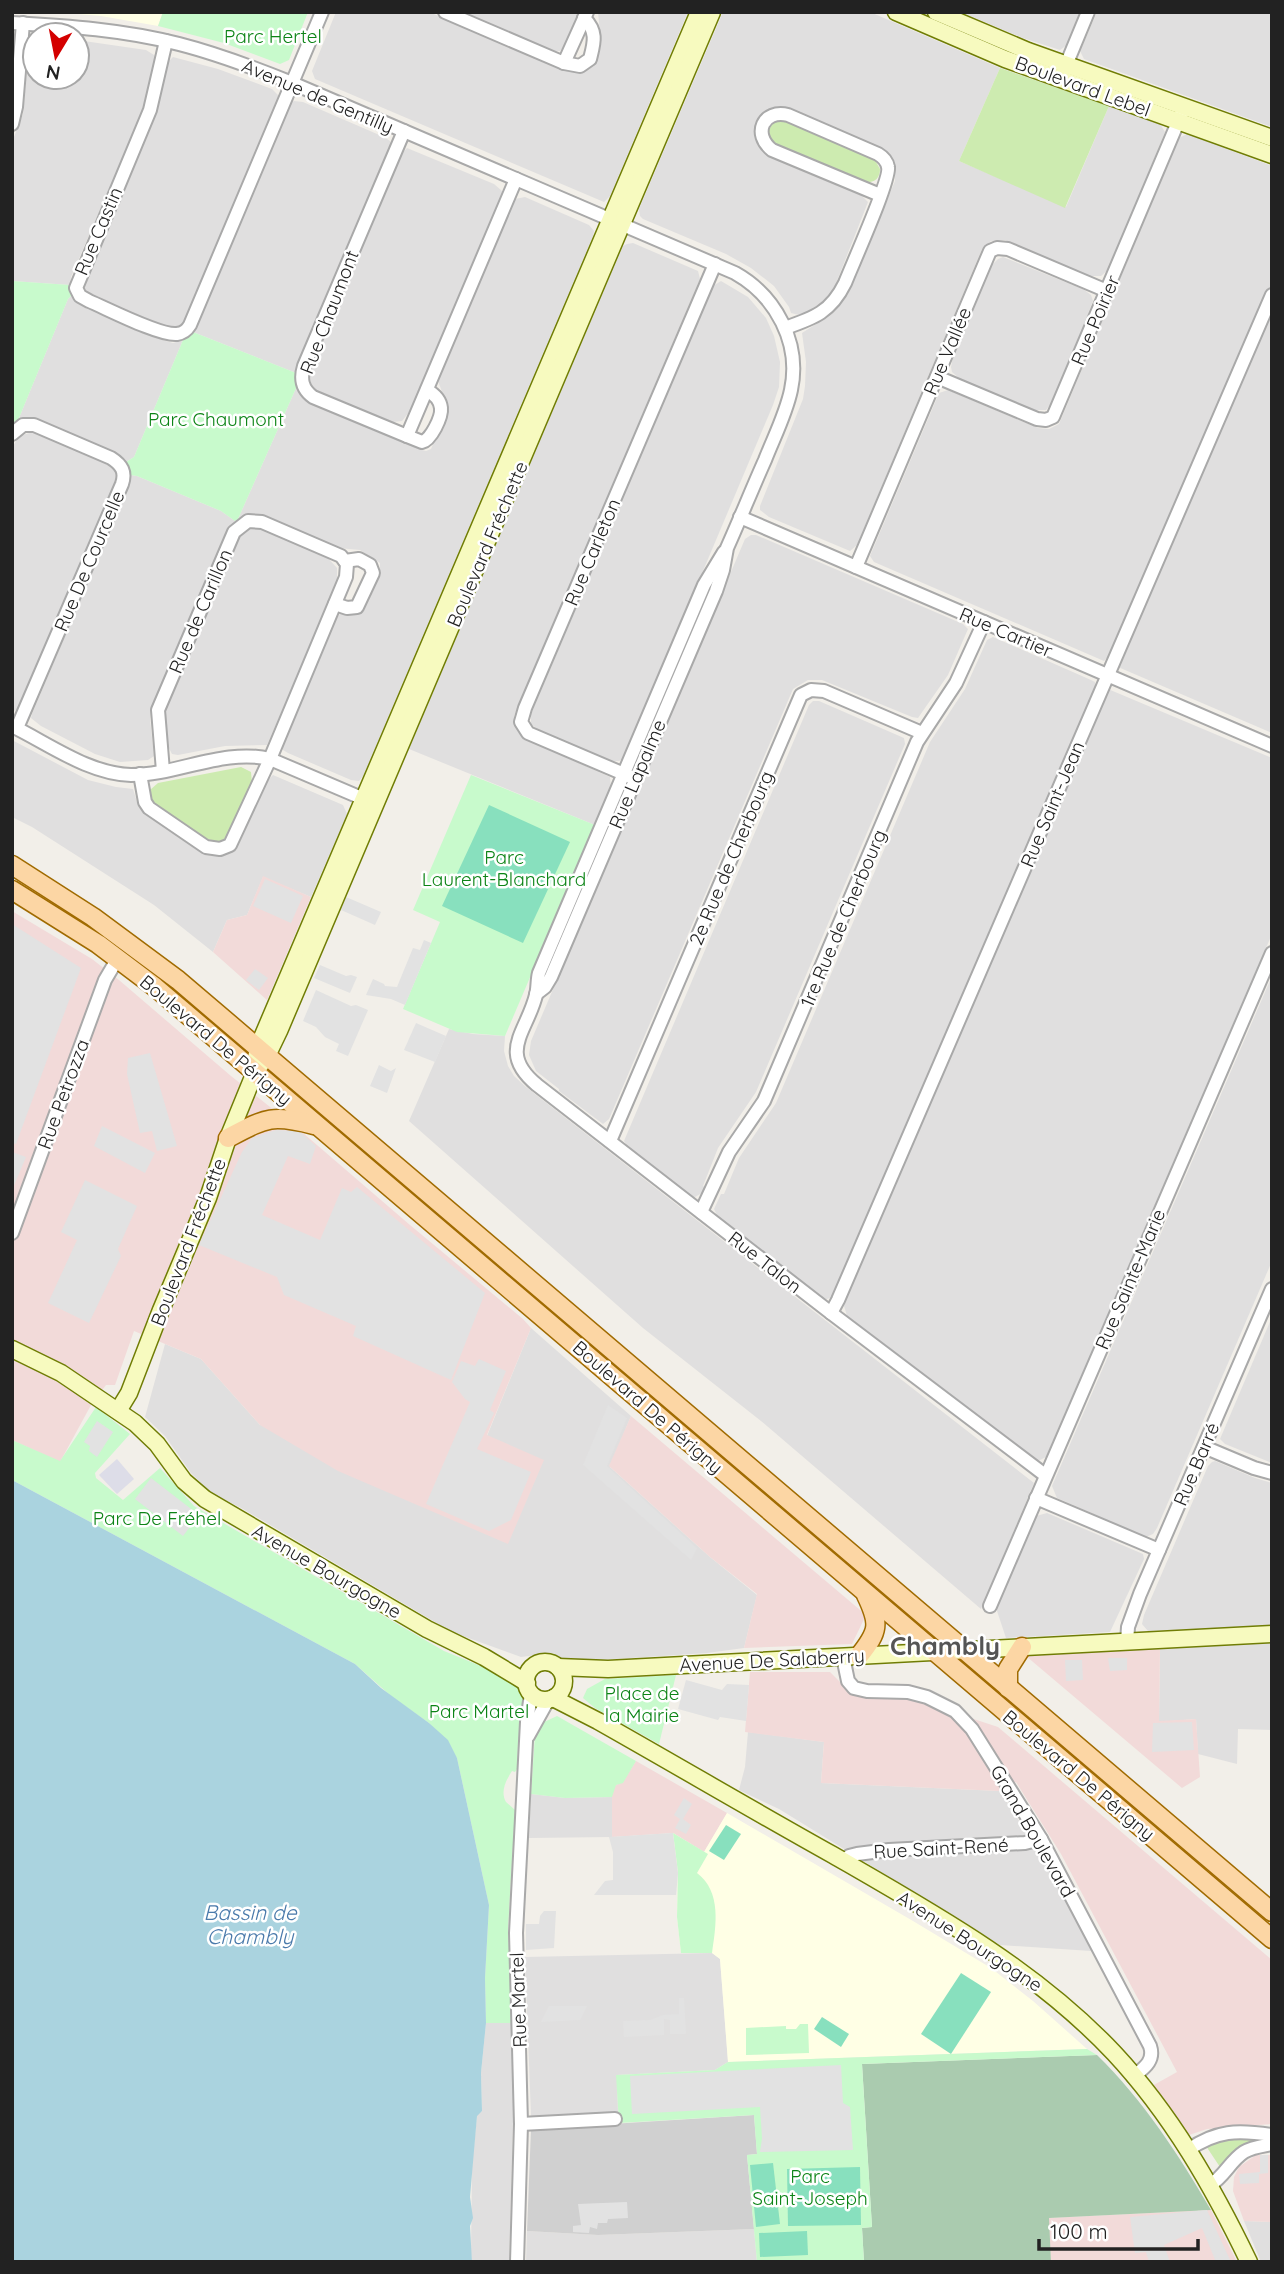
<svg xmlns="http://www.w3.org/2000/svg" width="1284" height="2274" viewBox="0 0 1284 2274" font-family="Quicksand,sans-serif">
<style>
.residential{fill:#e0dfdf}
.commercial{fill:#f2dad9}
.education{fill:#ffffe5}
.religious{fill:#d0d0d0}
.grass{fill:#cdebb0}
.cemetery{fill:#aacbaf}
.park{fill:#c8facc}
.pitch{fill:#88e0be}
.parking{fill:#e2e2e2}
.plaza{fill:#dddde8}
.water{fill:#aad3df}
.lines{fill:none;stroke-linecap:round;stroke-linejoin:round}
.street-casing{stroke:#a9a9a9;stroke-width:16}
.secondary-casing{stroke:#707d05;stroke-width:19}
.primary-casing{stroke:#a06b00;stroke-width:21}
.street{stroke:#fff;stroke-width:12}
.secondary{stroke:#f7fabf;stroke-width:16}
.primary{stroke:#fcd6a4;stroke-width:18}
.labels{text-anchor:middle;stroke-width:5;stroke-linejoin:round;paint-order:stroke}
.park-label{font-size:19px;fill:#0c8416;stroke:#fff}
.street-label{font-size:19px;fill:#222;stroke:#fff}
.water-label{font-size:21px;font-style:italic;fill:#4a7aab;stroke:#fff}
.district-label{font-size:26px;font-weight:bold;fill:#555;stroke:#fff}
</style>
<rect width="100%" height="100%" fill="#f2efe9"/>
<!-- residential -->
<g class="residential">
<path d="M336 12H429L567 71 584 72 594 66 601 43 598 12H688L610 196 604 202 315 79 312 71Z"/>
<path d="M465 12H579L564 47 560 51H555L467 15Z"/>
<path d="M723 12H870L1000 68 959 161 1066 207 1109 106 1160 124 1165 132 1109 269 1101 276H1090L1005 240 991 241 982 249 857 545 850 551 769 517 760 510V506L803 399 805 386 806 362 802 333 833 313 848 294 895 181V165L892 158 881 149 786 108 770 109 757 121 754 131 756 141 767 154 861 195 868 202 833 291 816 308 799 315 791 313 789 307 774 286 751 268 726 254 643 219 640 216 639 209Z"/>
<path d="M961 12H1081L1067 45 1060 50 1023 38Z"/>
<path d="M1097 12H1272V127L1084 59 1080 51Z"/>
<path d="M32 38 35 39V77H77V40L146 50 154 55 156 59 145 106 71 277 70 285 12 281V142L23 114 29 47Z"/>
<path d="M173 57 218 69 272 89 278 95V99L184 322 177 329 167 327 88 294 83 286 158 108 168 62Z"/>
<path d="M294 101 303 102 384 137 390 141 391 144 296 373 193 332 291 103Z"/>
<path d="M1187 134 1272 166V284L1112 653 1104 661 874 562 870 556 939 393 948 390 1038 428 1049 429 1059 424 1179 138Z"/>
<path d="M407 148 494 184 502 191V196L410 411 402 421 393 422 317 391 311 384 309 372 400 156Z"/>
<path d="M525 197 589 225 594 231 593 236 363 776 359 781 351 780 288 753 283 750V744L336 618 340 614 362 612 380 569V563L360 550 338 548 264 516 250 515 238 519 297 386 300 392 315 404 422 450 426 451 431 449 448 408 438 381 515 199Z"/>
<path d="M633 243 698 271 700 279 514 716 518 730 526 739 610 777 611 787 595 825 409 749 623 246 627 244Z"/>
<path d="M1003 257 1083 289 1091 295 1093 301 1054 401 1046 410H1034L960 379 952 372 951 367 953 357 991 266 998 259Z"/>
<path d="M721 281 748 297 766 318 774 336 780 362 779 387 773 405 624 758 619 761H611L537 729 531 724V714L713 286Z"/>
<path d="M72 295 76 301 84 306 163 340 173 343 183 340 134 457 126 462 115 453 41 421H21L19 418 68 299Z"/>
<path d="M1272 306V733L1118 667 1120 658Z"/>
<path d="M33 432 111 465 117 473V480L21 705 15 711 12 709V448L19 436Z"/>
<path d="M130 475 137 476 221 511 235 521 227 530 151 710 150 719 154 756 148 760 120 762 95 754 41 726 31 718 32 714 127 489Z"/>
<path d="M258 528 327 557 337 568V584L267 745 225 746 178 755 172 754 166 742 164 711 240 535 248 529Z"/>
<path d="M751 535H756L963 624 968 629 948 675 918 718 912 717 822 680H808L793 689 609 1119 603 1124 559 1091V1089L536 1071 529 1055 531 1041 745 539Z"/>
<path d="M993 637 1091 680 1095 682 1096 690 833 1297 827 1299H822L719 1219 714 1209 721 1194H724L739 1158 776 1103 930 742 965 689 987 640Z"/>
<path d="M1108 689 1272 758V934L1046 1457 1038 1461 848 1319 844 1306 845 1298Z"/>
<path d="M813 701H819L904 738 905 744 756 1092 718 1148 703 1186 705 1187 702 1193 695 1197 690 1196 629 1148 624 1141 809 705Z"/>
<path d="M12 740 88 780 116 787 133 789 138 805 142 811 211 856 225 854 239 844 267 781 273 775 343 805 347 814 311 897 263 877 247 915 227 920 213 952 154 905 32 827 12 817Z"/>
<path d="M1272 976V1261L1157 1528 1153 1534 1146 1537 1057 1498 1052 1486Z"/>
<path d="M449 1029 473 1034 505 1036 504 1051 508 1066 514 1076 526 1087 1034 1483 981 1609 761 1421 643 1328 409 1121Z"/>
<path d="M1272 1317V1463L1225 1444 1220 1439Z"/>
<path d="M531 1328 631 1416 610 1467 710 1557 757 1595 744 1648 707 1653 569 1662 553 1653 521 1657 452 1632 243 1509 210 1492 191 1473 165 1436 145 1417 165 1344 201 1359 260 1425 487 1436Z"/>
<path d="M1215 1461 1255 1478 1272 1483V1626L1148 1631 1142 1624 1144 1615 1208 1466 1212 1462Z"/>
<path d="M1047 1513 1143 1554 1144 1559 1110 1632 1006 1638 996 1608 1036 1516Z"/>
<path d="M1272 1643V1730L1238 1729 1237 1764 1198 1754 1196 1719 1159 1722 1160 1648Z"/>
<path d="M748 1732 824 1742 821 1783 1000 1791 1055 1877 1091 1951 1000 1945 779 1809 739 1790 745 1767Z"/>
<path d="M531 1794 565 1798 612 1797V1837L529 1838Z"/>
<path d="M712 1953 720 1959 728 2062 715 2070 617 2075 618 2114 536 2118 531 2116 525 1957Z"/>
<path d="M486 2023H513L514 2087 509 2262H472L471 2253 472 2166 477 2115 482 2111 481 2073Z"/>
<path d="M1244 2221 1272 2222V2262H1261Z"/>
<path d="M754 2229 757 2262H526L527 2231 598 2235Z"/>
</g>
<!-- commercial -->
<g class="commercial">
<path d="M263 876 311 897 267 1000 213 952 227 920 247 915Z"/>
<path d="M12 911 92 959 119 980 231 1076 303 1133 410 1225 523 1319 531 1328 487 1435 544 1460 508 1544 338 1471 260 1425 201 1359 134 1331 115 1385H106L91 1405 60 1462 12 1440Z"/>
<path d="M631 1416 866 1615 852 1644 744 1648 757 1594 710 1557 609 1466Z"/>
<path d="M1160 1648 1159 1721 1196 1719 1200 1777 1182 1788 1026 1656Z"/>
<path d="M750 1672H830L853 1695 916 1700 998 1727 1272 1960V2124L1207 2129 1189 2135 1152 2086 1177 2072 1061 1854 1016 1782 1000 1791 821 1783 824 1742 745 1732Z"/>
<path d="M636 1761 727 1813 704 1852 673 1833 612 1837V1791L616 1785 623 1782Z"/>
<path d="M1256 2155H1272V2222L1244 2221 1233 2191 1234 2177 1239 2167Z"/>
<path d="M1211 2210 1237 2262H1051L1048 2218Z"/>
</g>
<!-- education -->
<g class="education">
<path d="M54 12H163L158 26 101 16Z"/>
<path d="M727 1813 913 1921 991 1968 1033 2001 1087 2049 728 2062 720 1959 712 1953H681L677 1917 678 1873 673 1833 704 1852Z"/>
</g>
<!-- religious -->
<path class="religious" d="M754 2115 757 2154 747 2155 754 2229 598 2235 527 2231 531 2129Z"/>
<!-- grass -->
<g class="grass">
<path d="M1000 68 1109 106 1065 208 959 161Z"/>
<path d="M778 121H784L875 160 880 169C880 179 874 183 865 182L776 144 770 140 768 131 773 123Z"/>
<path d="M241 767 251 772 252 783 226 839 219 842 207 839 154 803 150 797V790L158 783Z"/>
<path d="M1253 2137V2141L1238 2149 1220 2167 1206 2146 1214 2140Z"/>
</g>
<!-- cemetery -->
<path class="cemetery" d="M1097 2055C1143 2100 1179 2155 1211 2210L1049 2218 1051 2262H864L862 2228 872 2227 862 2064Z"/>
<!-- park -->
<g class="park">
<path d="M163 12H308L289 60 280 64 224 43 158 26Z"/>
<path d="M12 281 70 285 72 295 68 299 19 418 21 421 15 424 12 421Z"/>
<path d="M193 332 296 373 297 386 238 519 235 521 221 511 137 476 130 475V469L126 462 134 457 183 340Z"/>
<path d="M471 775 595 825 505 1036 457 1032 403 1009 440 922 413 910Z"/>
<path d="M96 1407 130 1434 95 1473 96 1478 123 1500 160 1468 194 1506 444 1651 503 1675 520 1687 524 1701V1715L518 1744 517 1769 515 1772 512 1771C506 1780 500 1792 506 1802 509 1805 512 1807 515 1810L508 1929 513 2023H486L485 1978 489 1905 457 1758 429 1723 391 1696 355 1664 12 1480V1440L60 1461Z"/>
<path d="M676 1675 659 1744 595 1708 583 1698 587 1689 605 1679Z"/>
<path d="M557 1716 636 1761 623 1783 616 1785 612 1797 565 1798 531 1794 535 1735 542 1723Z"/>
<path d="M673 1833 708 1854 697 1873C722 1892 716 1926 712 1953H681L677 1917 678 1873Z"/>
<path d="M800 2024H808L809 2053 746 2055V2028L786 2026V2029H796Z"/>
<path d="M1087 2049 1097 2055 862 2064 872 2227 862 2228 864 2262H757L747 2155 757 2154 754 2115 619 2123 616 2075 715 2070 728 2062Z"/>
</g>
<!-- pitch -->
<g class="pitch">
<path d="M489 805 570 842 523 943 442 906Z"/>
<path d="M726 1825 741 1834 724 1860 709 1851Z"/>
<path d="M961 1973 991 1992 951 2054 921 2034Z"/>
<path d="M822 2017 849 2034 841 2047 814 2029Z"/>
<path d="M773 2163 780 2224 756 2227 750 2165Z"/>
<path d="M860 2167 861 2225 788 2226 787 2169Z"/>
<path d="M807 2231 808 2255 760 2257 759 2233Z"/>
</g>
<!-- parking -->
<g class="parking">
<path d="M265 879 303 896 291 923 253 906Z"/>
<path d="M346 897 381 912 375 925 341 910Z"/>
<path d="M12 924 81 968 16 1144 12 1143Z"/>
<path d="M424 940 431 943 405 1005 391 999 366 995 373 979 384 984 385 986 397 987 413 948 420 950Z"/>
<path d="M320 965 346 976 351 975 357 977 350 993 314 978Z"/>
<path d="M255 969 268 978 259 990 246 980Z"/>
<path d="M316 990 351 1006 356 1005 368 1010 348 1056 336 1051 339 1044 325 1037 316 1027 303 1021Z"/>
<path d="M416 1023 446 1036 435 1062 404 1050Z"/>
<path d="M150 1053 177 1146 157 1151 152 1131 140 1133 127 1074 128 1058Z"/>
<path d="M379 1065 391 1071 396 1068 387 1093 370 1086Z"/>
<path d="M102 1126 155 1153 145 1173 94 1146Z"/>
<path d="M276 1130 299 1131 316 1146 310 1164 288 1156 262 1215 320 1240 342 1188 351 1192 357 1187 485 1293 451 1380 353 1336 356 1326 284 1295 277 1277 199 1245 242 1152 252 1138Z"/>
<path d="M12 1152 26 1157 13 1188 12 1187Z"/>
<path d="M85 1180 137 1206 118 1249 121 1256 89 1323 48 1303 77 1240 61 1232Z"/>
<path d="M479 1359 506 1371 490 1410 494 1413 477 1449 531 1472 511 1520 489 1531 426 1504 470 1402 465 1399 452 1382 461 1361 475 1366Z"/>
<path d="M608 1405 627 1418 607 1466 697 1548 691 1560 583 1465Z"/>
<path d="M97 1421 113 1432 97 1457 89 1451 90 1446 84 1442Z"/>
<path d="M151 1478 199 1515 183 1536 135 1499Z"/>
<path d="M1108 1658H1127V1670L1110 1671Z"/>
<path d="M1065 1660H1082L1083 1680 1066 1681Z"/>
<path d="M686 1680 722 1690 727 1684 749 1685 746 1721 720 1717 718 1720 678 1709Z"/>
<path d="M1192 1722 1194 1750 1152 1752 1153 1723Z"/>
<path d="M684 1798 692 1804 683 1819 691 1825 686 1834 675 1828 680 1819 674 1815Z"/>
<path d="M673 1833 678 1873 676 1895H594L605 1881 613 1880V1852L609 1837Z"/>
<path d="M544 1911H556L554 1948 526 1950V1924H539L540 1916Z"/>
<path d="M679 1998H684L686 2034H670V2020L664 2019V2035L624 2037 623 2021 650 2020 663 2015 679 2014Z"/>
<path d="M549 2006H587L580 2020 541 2022Z"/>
<path d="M841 2065 843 2103 850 2107 853 2150 760 2152 762 2138 760 2107 632 2114 630 2076Z"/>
<path d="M1260 2155H1268V2173L1259 2174V2183L1240 2184 1239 2174 1260 2172Z"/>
<path d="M627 2202 628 2218 608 2219 607 2223H598L597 2229 590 2227 589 2233 573 2232V2226L581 2225 578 2204Z"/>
<path d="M1207 2210 1231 2262H1216L1202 2228 1164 2245 1170 2262H1149L1146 2252 1135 2253 1130 2217Z"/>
</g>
<!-- plaza -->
<path class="plaza" d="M117 1459 134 1479 117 1494 99 1475Z"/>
<!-- water -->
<path class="water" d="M12 1480 355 1664 381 1688 429 1723 448 1740 457 1758 489 1905 485 1978 486 2023 481 2073 482 2111 477 2116 470 2197 473 2218 470 2226 472 2262H12Z"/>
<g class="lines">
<!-- street casing -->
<g class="street-casing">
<g id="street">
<path d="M445 12 564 63 587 12"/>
<path d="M12 23C68 26 125 30 179 44 218 54 255 68 292 83L735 273C776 296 801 343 791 390 786 414 774 437 765 460 752 489 740 519 727 548L723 570 716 591 551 977 545 987 536 994"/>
<path d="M166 41 150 110 76 288 80 296 89 301C108 309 160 336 177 334 184 333 187 330 190 325L322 12"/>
<path d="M564 63 580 66 590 59C594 43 598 32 584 18"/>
<path d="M1064 70 1088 12"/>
<path d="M12 124 16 107 23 23"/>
<path d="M404 131 304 366C300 379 302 389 313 397L407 436 516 179"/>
<path d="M785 328C814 318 831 312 845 283 852 265 891 179 888 167 887 161 883 157 878 154L788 115C763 109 752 134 772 150L880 195"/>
<path d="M937 377 1037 419 1046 420 1053 417 1181 115"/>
<path d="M12 434 23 425H34L111 458C122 465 126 472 122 484L17 728"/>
<path d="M407 436 422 442C431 440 442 417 441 408 440 399 434 394 427 390"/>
<path d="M740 517 1272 746"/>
<path d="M724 552 704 585 539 973C537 980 538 988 536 995 527 1032 497 1052 537 1085L831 1313 1045 1475"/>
<path d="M856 567 990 251 997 248 1008 249 1107 291"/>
<path d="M335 604 347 608 357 607 373 573 370 565 359 559 345 561"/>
<path d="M12 726C49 744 89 774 131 775 177 775 224 748 270 759L371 802"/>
<path d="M140 774 145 802 149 808 206 847 220 849 230 845 270 759 346 577 347 564 341 556 262 522 248 521 234 532 158 710 163 771"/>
<path d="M631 777 528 733 521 722 525 708 715 264"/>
<path d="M610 1141 801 695 811 690 824 691 922 733"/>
<path d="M701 1212 729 1152 764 1101 917 742 956 683 984 622"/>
<path d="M12 1233 105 980 118 958"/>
<path d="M831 1313 838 1300 1272 295"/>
<path d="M1204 1447 1254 1468 1272 1473"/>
<path d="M1036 1498 1159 1550"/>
<path d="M990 1606 1272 953"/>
<path d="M1127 1642 1128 1627 1140 1594 1272 1289"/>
<path d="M843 1657 848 1681 854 1688 867 1691 908 1692 927 1697 955 1711 972 1729 1041 1839 1150 2046C1155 2061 1144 2068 1133 2077"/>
<path d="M528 1736 548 1700"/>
<path d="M844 1862 849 1856 857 1854 889 1850 1025 1843 1041 1839"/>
<path d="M521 2124 615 2119"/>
<path d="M1188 2150C1217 2130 1237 2130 1272 2135"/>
<path d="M1210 2185C1224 2177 1230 2161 1244 2152 1252 2147 1262 2146 1272 2144"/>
<path d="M517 2262 521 2124 516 1933 527 1722 531 1694"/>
</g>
</g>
<!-- secondary casing -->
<g class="secondary-casing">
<g id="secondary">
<path d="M896 12 1005 59 1272 155"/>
<path d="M936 12 1028 51 1272 138"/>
<path d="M256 1059 258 1047 699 12"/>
<path d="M12 1349 61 1373 135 1423 157 1444 184 1481 205 1499 427 1629 484 1657 527 1683"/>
<path d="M118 1411 129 1393 161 1310 208 1198 228 1138 255 1072 267 1056 279 1031 712 12"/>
<circle cx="545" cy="1681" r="19"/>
<path d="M558 1667 608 1669 1272 1634"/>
<path d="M553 1698 598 1721C676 1765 754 1811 833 1855 932 1912 1035 1969 1114 2053 1171 2114 1213 2187 1249 2262"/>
</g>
</g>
<!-- primary casing -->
<g class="primary-casing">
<g id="primary">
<path d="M12 865 93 917 178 980 1272 1912"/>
<path d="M12 890 98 944 155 987 1272 1939"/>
<path d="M228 1138C266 1118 271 1114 314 1125"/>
<path d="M859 1656C879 1631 880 1624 866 1595"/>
<path d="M1008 1688V1669L1022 1647"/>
</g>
</g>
<!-- street -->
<use href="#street" class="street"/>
<!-- secondary -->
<use href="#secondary" class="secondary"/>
<!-- primary -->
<use href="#primary" class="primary"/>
</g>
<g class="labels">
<!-- park labels -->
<g class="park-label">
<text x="273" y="43">Parc Hertel</text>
<text x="216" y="426">Parc Chaumont</text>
<text x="504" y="864">Parc<tspan x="504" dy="22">Laurent-Blanchard</tspan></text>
<text x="157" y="1525">Parc De Fréhel</text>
<text x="642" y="1700">Place de<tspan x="642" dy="22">la Mairie</tspan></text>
<text x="479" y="1718">Parc Martel</text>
<text x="810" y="2183">Parc<tspan x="810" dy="22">Saint-Joseph</tspan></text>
</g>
<!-- street labels -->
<g class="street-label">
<text transform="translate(1083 86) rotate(20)" y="7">Boulevard Lebel</text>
<text transform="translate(318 96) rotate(23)" y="7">Avenue de Gentilly</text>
<text transform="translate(98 231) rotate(-67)" y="7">Rue Castin</text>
<text transform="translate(329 312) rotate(-69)" y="7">Rue Chaumont</text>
<text transform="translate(1095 320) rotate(-67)" y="7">Rue Poirier</text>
<text transform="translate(947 351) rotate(-67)" y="7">Rue Vallée</text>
<text transform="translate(487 544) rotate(-67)" y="7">Boulevard Fréchette</text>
<text transform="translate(592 552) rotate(-67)" y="7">Rue Carleton</text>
<text transform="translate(89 561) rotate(-67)" y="7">Rue De Courcelle</text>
<text transform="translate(200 611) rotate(-67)" y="7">Rue de Carillon</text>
<text transform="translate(1006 632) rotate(23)" y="7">Rue Cartier</text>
<text transform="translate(637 774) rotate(-67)" y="7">Rue Lapalme</text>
<text transform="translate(1052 804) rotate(-67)" y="7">Rue Saint-Jean</text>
<text transform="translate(731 858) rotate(-67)" y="7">2e Rue de Cherbourg</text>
<text transform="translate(843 918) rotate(-67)" y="7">1re Rue de Cherbourg</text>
<text transform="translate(216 1040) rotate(40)" y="7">Boulevard De Périgny</text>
<text transform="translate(63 1094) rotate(-70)" y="7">Rue Petrozza</text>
<text transform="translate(188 1242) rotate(-69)" y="7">Boulevard Fréchette</text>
<text transform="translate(765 1262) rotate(38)" y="7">Rue Talon</text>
<text transform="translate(1130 1279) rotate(-67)" y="7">Rue Sainte-Marie</text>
<text transform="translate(648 1407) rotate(41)" y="7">Boulevard De Périgny</text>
<text transform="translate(1196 1464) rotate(-67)" y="7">Rue Barré</text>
<text transform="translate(327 1571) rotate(30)" y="7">Avenue Bourgogne</text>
<text transform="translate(772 1660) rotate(-3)" y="7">Avenue De Salaberry</text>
<text transform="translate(1079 1775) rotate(40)" y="7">Boulevard De Périgny</text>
<text transform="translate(1033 1831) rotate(60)" y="7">Grand Boulevard</text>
<text transform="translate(941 1848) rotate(-3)" y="7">Rue Saint-René</text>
<text transform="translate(970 1941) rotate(33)" y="7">Avenue Bourgogne</text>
<text transform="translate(518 2000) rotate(-92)" y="7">Rue Martel</text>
</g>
<!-- water labels -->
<g class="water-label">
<text x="250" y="1920">Bassin de<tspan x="250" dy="24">Chambly</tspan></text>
</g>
<!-- district labels -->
<g class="district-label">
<text x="945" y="1655">Chambly</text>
</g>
</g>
<!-- border -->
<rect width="1284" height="2274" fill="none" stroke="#222222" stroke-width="28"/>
<!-- north arrow -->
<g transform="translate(56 56) rotate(190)"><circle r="33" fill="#ffffff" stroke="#a7a7a7" stroke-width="2"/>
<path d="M0-5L12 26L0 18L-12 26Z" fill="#d40000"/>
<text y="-10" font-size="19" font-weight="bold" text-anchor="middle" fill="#222222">N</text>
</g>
<!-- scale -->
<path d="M1039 2239v10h159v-10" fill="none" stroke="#222222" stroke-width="3.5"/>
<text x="1050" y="2239" font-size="21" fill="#222222" stroke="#ffffff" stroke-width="5" paint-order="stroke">100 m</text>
</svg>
